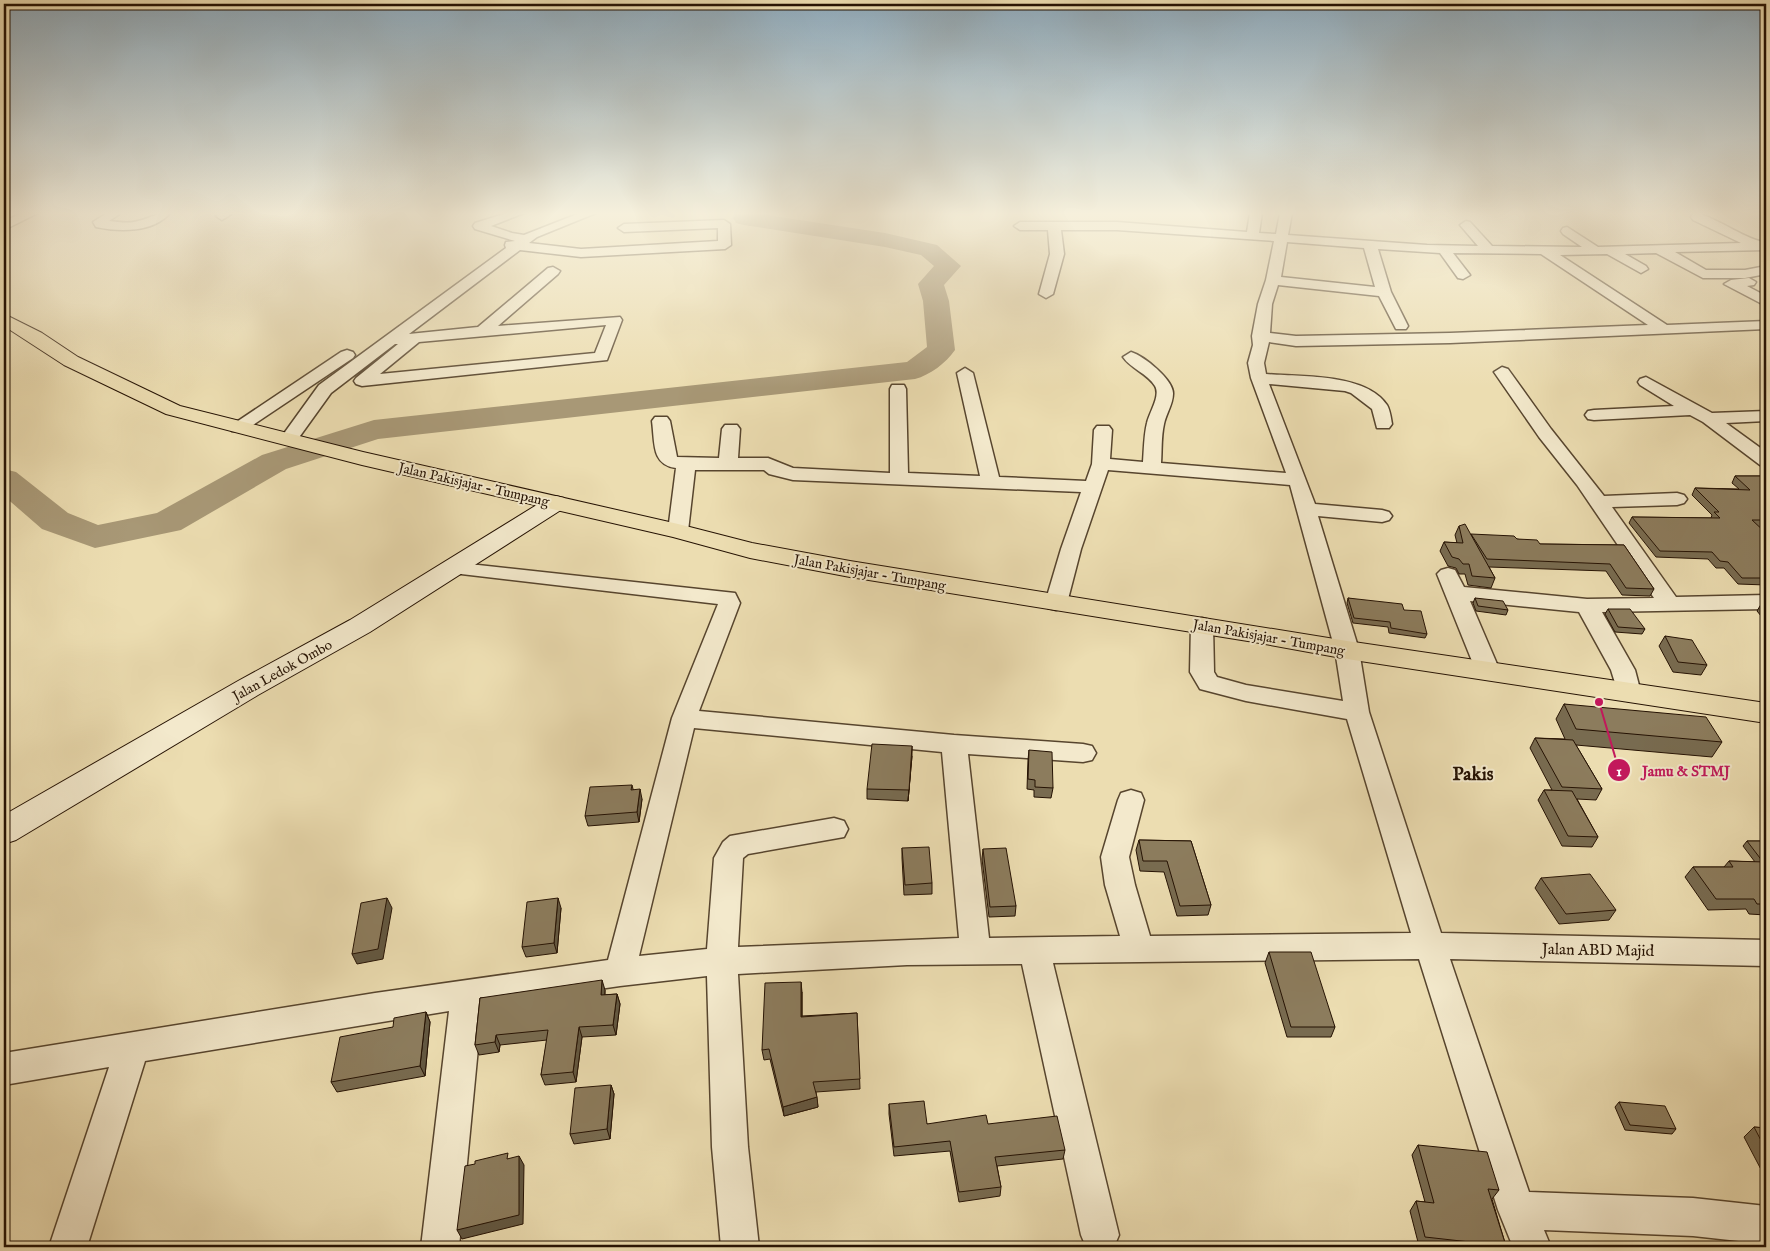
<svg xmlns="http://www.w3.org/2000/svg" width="1770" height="1251" viewBox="0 0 1770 1251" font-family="'IM FELL English',serif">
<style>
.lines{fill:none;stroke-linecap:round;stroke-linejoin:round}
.river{fill:#a89876;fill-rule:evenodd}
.street-casing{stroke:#57452e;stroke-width:3}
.secondary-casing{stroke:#251203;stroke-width:2}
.primary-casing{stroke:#251203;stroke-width:2}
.street{fill:#f3e9cc;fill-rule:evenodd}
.secondary{fill:#f3e9cc;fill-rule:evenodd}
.primary{fill:#ecddb1;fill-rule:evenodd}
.wall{fill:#786b50;stroke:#251203}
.shaded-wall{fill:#625741;stroke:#251203}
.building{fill:#8c7c5d;stroke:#251203}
.labels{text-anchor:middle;stroke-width:4;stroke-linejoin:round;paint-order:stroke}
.street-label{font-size:14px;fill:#251203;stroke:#f3e9cc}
.near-street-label{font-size:16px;fill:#251203;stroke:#f3e9cc}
.district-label{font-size:19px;font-weight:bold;fill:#251203;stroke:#f3e9cc}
.leader{fill:none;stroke:#c2185b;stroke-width:2}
.callout-dot{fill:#c2185b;stroke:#f3e9cc;stroke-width:2}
.mark-label{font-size:15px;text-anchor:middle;font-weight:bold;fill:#fff}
.callout-label{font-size:15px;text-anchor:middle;font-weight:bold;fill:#c2185b;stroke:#f3e9cc;stroke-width:4;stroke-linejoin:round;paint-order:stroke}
</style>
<rect width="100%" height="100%" fill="#ecddb1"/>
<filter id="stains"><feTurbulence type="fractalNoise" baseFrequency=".004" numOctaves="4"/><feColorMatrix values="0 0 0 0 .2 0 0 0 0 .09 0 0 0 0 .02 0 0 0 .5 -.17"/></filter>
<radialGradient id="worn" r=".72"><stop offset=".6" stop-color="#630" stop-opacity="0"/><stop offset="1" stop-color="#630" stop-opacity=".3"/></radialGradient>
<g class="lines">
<!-- river -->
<path class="river" d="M738 213H768L767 215 885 233 937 245 961 266 944 285 949 301 955 350C946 363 930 375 915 379L378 439 286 469 181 530 95 548 42 529 4 496V469L16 472 68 513 98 525 157 513 262 455 374 420 907 362 927 347 923 301 918 284 934 266 921 255 885 247 744 225 736 223 733 218Z"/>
<!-- street casing -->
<g class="street-casing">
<g id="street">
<path d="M23 213H38L4 230V221Z"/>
<path d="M107 213H121L109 221C119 222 129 224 138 221 151 218 157 212 170 213 153 233 119 232 96 227L93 222Z"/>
<path d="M219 213H233L222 220 216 216Z"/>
<path d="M507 213H524L491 226 512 233 524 235 580 213H596L537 237 529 243 581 249 718 241V228L624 232 618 228 624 224 724 220 730 224 731 245 725 249 581 257 520 250 409 334 478 327 548 268 553 267 560 271 558 274 498 326 620 317 622 320 607 360 362 386 356 384 354 381 356 378 398 344H395L331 393 295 443H283L280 439 319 385 506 248 505 245 506 242 515 241 475 229 473 226 475 223ZM606 325 595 353 380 374 419 342Z"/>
<path d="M1250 213H1262L1259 233 1276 234 1280 213H1292L1288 235 1427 245 1478 246 1460 225 1466 221 1470 222 1492 246 1582 247 1563 234 1561 231 1563 228 1567 227 1598 247 1741 243 1693 220 1691 217 1693 214 1697 213C1717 218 1750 242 1766 242V250L1675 252 1706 270H1745L1766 266V274L1745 278H1703L1656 253 1625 254 1646 266 1648 269 1641 273 1607 254 1560 255 1667 325 1766 321V329L1450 343 1296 346 1269 342 1264 363 1266 374C1300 377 1366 373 1387 405 1390 410 1391 418 1392 424L1389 428H1377L1372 409 1351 393 1345 391 1269 384 1315 504 1382 510 1389 512 1392 516 1389 520 1382 522 1318 516 1359 650 1369 712 1441 933 1766 940V966L1450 959 1529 1192 1693 1198 1766 1206V1244L1693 1236 1544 1230 1551 1247H1513L1498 1210 1419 959 1053 963 1119 1235 1114 1247H1086L1081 1235 1022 964 907 965 738 974 748 1147 759 1247H721L712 1147 707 976 620 986 482 1006 459 1247H421L449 1011 145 1061 87 1247H49L109 1067 4 1085V1053L375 993 608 960 672 718 718 604 444 572 440 568 444 564 451 562 735 593 740 603 699 711 954 735 1083 744 1092 746 1096 753 1092 760 1083 762 968 754 989 938 1120 936 1105 885 1101 857 1118 800 1121 793 1131 790 1141 793 1144 800 1129 857 1135 885 1150 936 1411 933 1347 719 1246 701 1200 689 1190 672 1191 625 1194 620 1202 618 1210 620 1213 625 1214 672 1217 677 1246 685 1343 701 1335 650 1290 485 1108 470 1081 549 1067 603 1064 608 1056 610 1048 608 1045 603 1061 549 1081 492 793 480 769 474 764 470H695L688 531 685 535 678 537 671 535 668 531 676 468C651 465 655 442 652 421L655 417H667L670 421 677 457 719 458 722 429 725 425H737L740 429 738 458H768L793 468 890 473V389L892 385H904L906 389 908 473 980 476 957 373 965 368 973 373 999 477 1086 481 1092 464 1094 430 1097 426H1109L1112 430 1110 459 1143 462C1144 449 1144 435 1147 423 1149 413 1161 396 1155 386 1147 373 1131 369 1123 357L1131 352C1144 356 1174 380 1173 394 1173 404 1166 414 1164 424 1161 437 1162 451 1161 463L1286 473 1251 378 1248 363 1253 345 1252 336 1258 304 1266 280 1274 241 1117 230H1061L1064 254 1053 294 1046 298 1039 294 1050 254 1048 230H1020L1014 226 1020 222H1117L1247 232ZM1287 242 1364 248 1375 287 1281 277ZM1378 249 1440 253 1458 278 1463 279 1470 275 1453 253 1541 254 1648 325 1450 333 1296 336 1270 333 1272 304 1278 285 1379 296 1396 329H1406L1408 326 1391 292ZM694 728 942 752 959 938 738 947 743 858 748 854 844 837 848 829 844 821 834 818 730 836 723 842 714 858 707 949 639 956Z"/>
<path d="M1758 213H1766V218Z"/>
<path d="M1749 278 1756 282 1754 285 1747 286 1766 296V306L1724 284 1731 280Z"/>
<path d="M347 350 353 352 355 355 353 358 244 431H232L229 427 341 352Z"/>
<path d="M1502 367 1508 369 1551 429 1604 496 1677 493 1684 495 1687 499 1684 503 1677 505 1612 507 1676 597 1766 595V609L1602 612 1635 670 1641 693 1638 699 1629 701 1620 699 1611 670 1579 612 1470 601 1500 671 1496 677 1488 679 1480 677 1476 671 1437 574 1441 570 1448 568 1455 570 1464 587 1587 599 1654 598 1577 485 1539 437 1494 372Z"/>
<path d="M1646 377 1712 413 1766 411V421L1726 423 1766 452V466L1760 465 1703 422 1690 415 1594 420 1588 419 1585 415 1588 411 1594 410 1674 406 1640 385 1638 382 1640 379Z"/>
</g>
</g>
<!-- secondary casing -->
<g class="secondary-casing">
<path id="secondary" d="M556 496 564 498 568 503 564 508 370 632 258 695 16 840 4 844V815L238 681 350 620 548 498Z"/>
</g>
<!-- primary casing -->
<g class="primary-casing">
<path id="primary" d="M4 314 42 333 78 357 180 406 363 452 678 524 752 543 850 561 1347 641 1766 703V723L1347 659 1254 642 850 577 750 558 673 537 362 465 166 414 64 365 4 326Z"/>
</g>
<!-- street -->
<use href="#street" class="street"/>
<!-- secondary -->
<use href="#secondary" class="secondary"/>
<!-- primary -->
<use href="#primary" class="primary"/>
</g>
<!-- wall -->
<g class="wall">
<path d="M1735 476H1766V527L1760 526 1766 533V585L1738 584 1724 568H1716L1708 559 1656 557 1629 523 1632 517 1711 518 1712 515 1692 495 1695 488 1739 489 1732 483Z"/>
<path d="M1459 526 1471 535 1517 539 1540 544 1624 545 1654 589 1650 596 1622 595 1606 571 1489 567 1495 578 1491 588 1468 585 1465 574H1459L1456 568 1448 566 1440 551 1444 542 1457 543 1455 535Z"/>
<path d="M1348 598 1404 610 1427 634 1425 638 1389 633 1388 627 1353 623 1347 603Z"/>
<path d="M1475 598 1508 610 1506 615 1476 611 1473 603Z"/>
<path d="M1763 601H1766V622L1757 611Z"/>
<path d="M1608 609 1645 629 1642 634 1615 632 1605 614Z"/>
<path d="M1665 636 1707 665 1701 675 1673 672 1659 646Z"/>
<path d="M1564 704 1722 742 1712 757 1576 745 1602 789 1596 800 1577 799 1598 837 1592 847 1562 846 1538 800 1544 790H1552L1530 748 1535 738 1565 739 1556 719Z"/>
<path d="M1029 750 1053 788 1051 798 1034 797V790L1027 789 1028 760Z"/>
<path d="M912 756 908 801 867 799V789Z"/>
<path d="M632 785 633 789 642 799 639 822 588 826 585 816Z"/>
<path d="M1139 840 1191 841 1211 905 1208 915 1177 916 1164 872 1140 871 1136 850Z"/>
<path d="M1747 841H1766V915L1749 914 1746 909 1708 910 1685 877 1693 867H1724L1729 861 1755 862 1743 846Z"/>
<path d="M902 848 932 883V894L904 895 902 858Z"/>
<path d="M983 849 1016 906 1015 916 989 917 982 859Z"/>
<path d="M1541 878 1616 910 1609 920 1559 924 1535 888Z"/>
<path d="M561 908 557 953 526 957 522 947Z"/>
<path d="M1269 952 1335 1027 1331 1037H1287L1265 963Z"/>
<path d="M605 990V995L617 994 620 1004 616 1035 582 1037 576 1082 545 1085 541 1075 547 1040 500 1045 499 1052 479 1055 475 1045 480 998Z"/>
<path d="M802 992V1016L857 1013 860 1089 816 1092 818 1107 784 1116 770 1059 764 1060 762 1050Z"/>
<path d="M426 1012 430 1022 425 1076 337 1092 331 1082 393 1027Z"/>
<path d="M611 1085 614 1094 610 1139 574 1144 570 1134Z"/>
<path d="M1619 1102 1676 1129 1672 1134 1625 1130 1615 1107Z"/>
<path d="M889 1104 927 1124 1065 1150 1063 1159 997 1166 1001 1187 1000 1196 959 1202 950 1151 894 1156 889 1114Z"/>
<path d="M1754 1127 1766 1128V1179L1744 1137Z"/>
<path d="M1418 1145 1499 1190 1492 1199 1506 1246 1505 1247H1427L1419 1246 1410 1211 1416 1201 1425 1202 1412 1155Z"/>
</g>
<!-- shaded-wall -->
<g class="shaded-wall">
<path d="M912 746V756L908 801 909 790Z"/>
<path d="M640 789 642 799 639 822 637 812Z"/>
<path d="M387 898 392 908 383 959 357 964 352 954Z"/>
<path d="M558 898 561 908 557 953 554 943Z"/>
<path d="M602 980 605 990 604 1006 601 995Z"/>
<path d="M801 982 802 992V1027L801 1017Z"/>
<path d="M617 994 620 1004 616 1035 613 1025Z"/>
<path d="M426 1012 430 1022 425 1076 420 1066Z"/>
<path d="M579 1027 582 1037 576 1082 573 1072Z"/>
<path d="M496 1035 500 1045 499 1052 495 1042Z"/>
<path d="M611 1085 614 1094 610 1139 607 1129Z"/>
<path d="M817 1097 818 1107 784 1116 783 1107Z"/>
<path d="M519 1156 524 1165 523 1224 462 1239 457 1230Z"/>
</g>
<!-- building -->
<g class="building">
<path d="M1735 476H1766V498H1763L1766 501V520H1752L1766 533V578H1742L1728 562 1720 561 1712 552 1660 551 1632 517 1720 518 1714 512H1719L1695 488 1750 490Z"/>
<path d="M1465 524 1495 578 1472 576 1469 564H1463L1459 559 1452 557 1444 542 1463 543 1459 526Z"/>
<path d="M1471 534 1514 536 1517 539 1537 540 1540 544 1624 545 1654 589 1626 588 1610 564 1487 559Z"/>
<path d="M1348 598 1402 604 1404 610 1421 611 1427 634 1391 628 1390 622 1354 618Z"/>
<path d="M1475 598 1503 601 1508 610 1478 606Z"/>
<path d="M1608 609H1630L1645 629 1618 627Z"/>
<path d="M1665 636 1692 640 1707 665 1678 662Z"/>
<path d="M1564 704 1706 717 1722 742 1576 729Z"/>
<path d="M1535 738 1573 740 1602 789 1562 787Z"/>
<path d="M872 744 912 746 909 790 867 789Z"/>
<path d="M1029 750 1052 752 1053 788 1035 787V780L1028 779Z"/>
<path d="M632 785 631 790 640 789 637 812 585 816 590 787Z"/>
<path d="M1544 790 1572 791 1598 837 1568 836Z"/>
<path d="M1139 840 1191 841 1211 905 1180 906 1167 861H1143Z"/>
<path d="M1747 841H1766V862H1763Z"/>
<path d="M929 847 932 883 905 885 902 848Z"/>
<path d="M1006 848 1016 906 990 907 983 849Z"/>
<path d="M1729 861 1766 862V904H1757L1754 899H1716L1693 867H1733Z"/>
<path d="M1590 874 1616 910 1566 914 1541 878Z"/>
<path d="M387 898 378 949 352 954 361 903Z"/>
<path d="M558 898 554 943 522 947 527 902Z"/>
<path d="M1269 952H1311L1335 1027H1291Z"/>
<path d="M602 980 601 995 617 994 613 1025 579 1027 573 1072 541 1075 548 1030 496 1035 495 1042 475 1045 480 998Z"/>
<path d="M801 982V1017L857 1013 860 1079 813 1082 817 1097 783 1107 769 1049 762 1050 765 983Z"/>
<path d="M426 1012 420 1066 331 1082 340 1037 393 1027 394 1018Z"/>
<path d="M611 1085 607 1129 570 1134 575 1088Z"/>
<path d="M924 1101 927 1124 986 1115 988 1124 1057 1116 1065 1150 995 1157 1001 1187 959 1192 950 1141 894 1147 889 1104Z"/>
<path d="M1619 1102 1665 1106 1676 1129 1630 1125Z"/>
<path d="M1754 1127 1766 1128V1150Z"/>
<path d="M1418 1145 1487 1152 1499 1190 1488 1189 1506 1246 1425 1237 1416 1201 1434 1203Z"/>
<path d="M508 1153 507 1159 519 1156V1215L457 1230 465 1166 475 1164V1161Z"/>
</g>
<!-- sky -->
<linearGradient id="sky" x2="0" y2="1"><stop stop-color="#8ea9ba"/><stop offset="0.55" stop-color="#f6f0dc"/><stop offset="1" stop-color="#f6f0dc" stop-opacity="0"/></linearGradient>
<rect width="1770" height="388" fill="url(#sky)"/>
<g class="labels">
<!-- street labels -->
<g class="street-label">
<text transform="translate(474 484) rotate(13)" y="5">Jalan Pakisjajar - Tumpang</text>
<text transform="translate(870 572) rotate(10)" y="5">Jalan Pakisjajar - Tumpang</text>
<text transform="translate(1269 637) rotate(10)" y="5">Jalan Pakisjajar - Tumpang</text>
<text transform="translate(282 670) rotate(-29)" y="5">Jalan Ledok Ombo</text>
</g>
<!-- near-street labels -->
<g class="near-street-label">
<text transform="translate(1598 949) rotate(1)" y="6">Jalan ABD Majid</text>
</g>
<!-- district labels -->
<g class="district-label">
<text x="1473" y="780">Pakis</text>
</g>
</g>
<!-- callouts -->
<path class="leader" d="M1599 702L1619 770"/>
<g class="callout-dot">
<circle cx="1599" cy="702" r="5"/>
<circle cx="1619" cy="770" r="12"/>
</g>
<g class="mark-label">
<text x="1619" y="776">1</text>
</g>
<g class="callout-label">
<text x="1686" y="776">Jamu &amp; STMJ</text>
</g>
<!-- margin -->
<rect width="1770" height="1251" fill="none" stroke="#ecddb1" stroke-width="20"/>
<rect x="5" y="5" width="1760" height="1241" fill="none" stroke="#251203" stroke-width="2.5"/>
<rect x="10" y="10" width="1750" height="1231" fill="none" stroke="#251203"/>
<rect width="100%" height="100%" filter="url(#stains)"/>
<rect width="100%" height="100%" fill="url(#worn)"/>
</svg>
